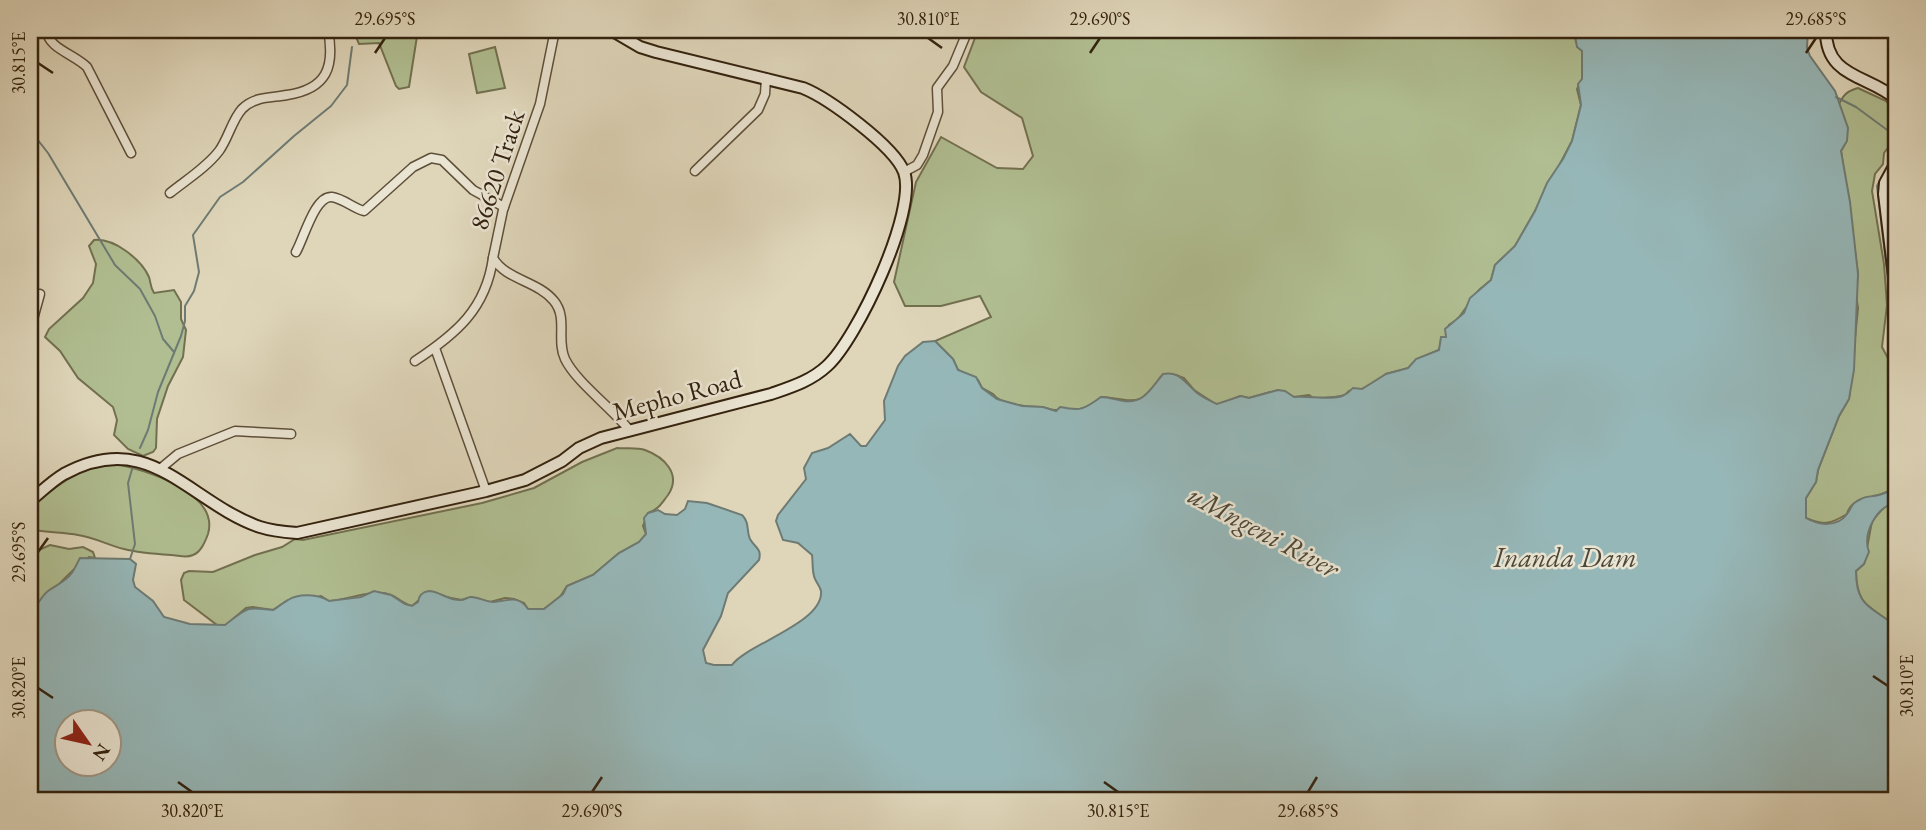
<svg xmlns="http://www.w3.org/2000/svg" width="1926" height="830" viewBox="0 0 1926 830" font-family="'EB Garamond',serif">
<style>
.green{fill:#b0be91;stroke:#727050;stroke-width:2}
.water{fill:#96b7b8;stroke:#6e7b74;stroke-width:2;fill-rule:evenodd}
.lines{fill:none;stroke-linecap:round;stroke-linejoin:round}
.stream{stroke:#6e7b74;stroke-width:2}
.street-casing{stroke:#5e4f39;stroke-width:11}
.secondary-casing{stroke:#33220e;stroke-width:14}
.street{stroke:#eae4d2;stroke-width:8}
.secondary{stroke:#eae4d2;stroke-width:10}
.ticks{fill:none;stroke:#33220e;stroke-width:2.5}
.labels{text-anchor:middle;stroke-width:5;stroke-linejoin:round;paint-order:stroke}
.street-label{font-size:26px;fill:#33220e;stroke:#eae4d2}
.water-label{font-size:28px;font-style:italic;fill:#4c4738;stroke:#eae4d2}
.neatline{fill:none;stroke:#33220e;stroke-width:2.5}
.ticks-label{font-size:18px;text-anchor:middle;fill:#33220e}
</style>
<rect width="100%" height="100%" fill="#dfd6ba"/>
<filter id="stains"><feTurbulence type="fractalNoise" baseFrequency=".00286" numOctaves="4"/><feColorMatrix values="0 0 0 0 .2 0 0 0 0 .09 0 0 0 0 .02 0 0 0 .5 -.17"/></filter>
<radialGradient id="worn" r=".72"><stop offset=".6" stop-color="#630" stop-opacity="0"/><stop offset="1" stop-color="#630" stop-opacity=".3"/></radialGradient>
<!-- green -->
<g class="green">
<path d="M353 30H418L409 87 399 89 396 86 379 43 359 44Z"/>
<path d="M978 30H1574L1576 42 1582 51V79L1577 89 1581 105 1572 141 1535 211 1515 246 1495 265 1491 280 1479 290 1457 320 1449 325 1446 337H1442L1439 350 1417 359 1409 368 1386 374 1380 380 1362 389 1349 391 1344 396 1315 399 1309 395 1294 397 1278 390 1249 398 1240 396 1217 405 1194 390 1184 378 1176 375 1161 377C1137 410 1136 399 1101 397L1090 406 1073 411C1066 408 1064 410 1057 410 1051 411 1046 407 1041 407 1028 407 1001 405 993 394L982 388 978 380 958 370 953 359 935 341 991 317 980 296 941 306H905L894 282 916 182 941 137 997 168 1023 169 1033 156 1022 118 981 92 964 67Z"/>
<path d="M495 47 505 88 477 93 469 54Z"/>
<path d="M1858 88 1886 101 1896 114V137L1884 153 1883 164 1875 174 1872 191 1884 264 1887 305 1882 347 1892 366 1896 370V499L1887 492C1873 499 1851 497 1847 514 1831 524 1823 526 1806 518V498L1816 482 1818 470 1839 416 1849 399 1858 308 1856 295 1858 274 1841 151C1850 136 1846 121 1838 106 1843 95 1847 91 1858 88Z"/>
<path d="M94 240C114 238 141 259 149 277 151 283 150 287 154 293L174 290 181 302V319L186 330 183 357 168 386 157 419 156 448 153 452 143 456 128 449 114 435 117 420 113 407 78 378 60 351 45 337 49 329 83 298 93 283 96 264 89 246Z"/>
<path d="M617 448C626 449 637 447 645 450 664 457 682 474 668 495 661 504 659 509 648 513L643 526 646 534 640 542 619 553 593 575 567 586 560 597 544 609H528L524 603 514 599 505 598 490 602 471 597 462 600 440 596 418 601 412 606C403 604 399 598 391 595 373 588 348 600 329 601L321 596 282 604 273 610 253 607 246 608 225 626 217 625 184 600 181 580 184 573 189 571 213 572 255 555 282 547 295 539 303 540 482 503 534 488 582 462Z"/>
<path d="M115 464C145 469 220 493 208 534 205 542 201 552 193 555 187 558 178 556 172 555 156 554 139 553 124 549 108 545 93 537 78 535 62 532 46 533 30 529V508C56 486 80 466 115 464Z"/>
<path d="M1894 502 1896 503V627C1873 606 1856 609 1856 571L1864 564 1872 521 1885 506Z"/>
<path d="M50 545 69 549 83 547 93 552 95 558 89 557C66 573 51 595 30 614V554Z"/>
</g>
<!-- water -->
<path class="water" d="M1574 30H1808L1807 48 1810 56 1835 91 1848 128 1847 141 1841 151 1850 202 1858 274 1854 370 1849 399 1839 416 1818 470 1816 482 1806 498V518C1818 525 1837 528 1847 514 1853 506 1850 504 1861 499 1867 495 1875 498 1887 492L1896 499V503C1877 506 1862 533 1869 552L1864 564 1856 571C1856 609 1873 606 1896 627V800H30V614C37 607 41 596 48 591 55 586 66 581 71 574 75 569 77 563 80 558L130 559 136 564 133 580 135 587 153 601 164 617 190 624 225 625C247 608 245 606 273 610 279 607 282 603 288 600 299 593 318 594 329 601L361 597 374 591 391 595 405 604 412 606 418 602C419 595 422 592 429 591 439 591 449 601 461 600 464 600 468 597 471 597 479 597 486 602 493 602 507 601 518 594 528 609H544L563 594 567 586 593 575 619 553 639 542 646 534 644 518 648 513 658 510 665 514 677 515 685 509 688 501 707 503 742 515C750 523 746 530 750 539 755 548 762 548 759 560L728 593 721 616 703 650 706 663 714 665H732C747 644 824 623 821 591 820 586 815 581 814 576 812 569 813 562 812 555L798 543 783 540 776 521 778 515 806 479 804 468 812 453 828 448 850 434 861 446H866L885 420 884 401 898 366 905 356 923 342 935 341 953 359 958 370 976 377 982 388 997 399 1022 406 1043 407 1056 411 1060 407C1081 411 1083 410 1101 397 1109 397 1116 400 1124 401 1144 404 1151 388 1163 374 1178 371 1183 380 1193 389 1199 396 1209 400 1217 404L1241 396 1249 398 1278 390 1285 391 1294 397C1307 395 1333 401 1344 395 1348 394 1350 390 1353 388L1362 389 1386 374 1408 368 1416 359 1439 350 1441 337H1446L1445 329 1464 313 1470 298 1491 280 1495 265 1515 246 1535 211 1547 183 1563 159 1572 141 1581 105 1578 84 1582 79V51L1577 47ZM66 722H108V764H66Z"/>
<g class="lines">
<!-- stream -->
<g class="stream">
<path d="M1836 97 1856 107 1894 135 1896 142"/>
<path d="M30 130 48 153 115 265 140 289 155 316 163 339 174 352"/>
<path d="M1896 149 1877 186 1890 297V322L1896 345"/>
<path d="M140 448 148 430 158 392 181 336 185 321V306L194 291 199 272 193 235 220 197 243 182 294 136 331 106 347 85 352 47"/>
<path d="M130 559 135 544 128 483 133 466"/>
</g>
<!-- street casing -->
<g class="street-casing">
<g id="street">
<path d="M47 30C47 48 74 54 87 67L131 153"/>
<path d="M555 30 540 104 503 210 493 258C506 280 538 281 554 301 568 318 556 340 565 359 576 382 613 409 630 431"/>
<path d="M695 171 758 110 765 94 766 78"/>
<path d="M904 172 917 165 923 155 938 112 937 88 953 66 968 30"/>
<path d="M170 193C186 180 206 168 219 151 228 139 232 120 242 109 255 96 271 98 287 95 327 89 335 67 328 30"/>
<path d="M296 252C304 238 315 195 332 197 344 199 353 208 364 211L413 167 431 158 442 160 473 190 504 207"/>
<path d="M30 330 40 294"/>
<path d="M435 348 486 491"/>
<path d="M415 361C456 334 486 309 493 258"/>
<path d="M30 371 32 378 30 392"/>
<path d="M160 469 178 454 235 431 291 434"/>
</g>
</g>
<!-- secondary casing -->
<g class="secondary-casing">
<g id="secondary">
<path d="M1826 30C1825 78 1869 75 1896 99"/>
<path d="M1896 163 1885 183 1884 194 1896 292"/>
<path d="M30 501C41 492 52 481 64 474 150 427 188 502 260 527 272 531 284 532 297 533L486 491 525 480 562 461 579 448 601 438 771 394C791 387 811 381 827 366 857 339 918 210 904 172 894 146 828 98 803 88L656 52 640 47 611 30"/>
</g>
</g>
<!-- street -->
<use href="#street" class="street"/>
<!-- secondary -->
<use href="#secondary" class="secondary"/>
</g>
<!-- ticks -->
<path class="ticks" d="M928 38 942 48M375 53 385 38M1090 53 1100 38M1806 53 1816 38M38 63 53 73M38 552 48 538M1873 676 1888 686M38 688 53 698M178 782 192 792M1104 782 1118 792M592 792 602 777M1308 792 1317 777"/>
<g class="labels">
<!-- street labels -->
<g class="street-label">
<text transform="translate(497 170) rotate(-72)" y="9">86620 Track</text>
<text transform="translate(677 395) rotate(-15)" y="9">Mepho Road</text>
</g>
<!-- water labels -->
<g class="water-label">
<text transform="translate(1264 531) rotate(28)" y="10">uMngeni River</text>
<text x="1565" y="567">Inanda Dam</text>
</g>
</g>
<!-- margin -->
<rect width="1926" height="830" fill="none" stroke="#dfd6ba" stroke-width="77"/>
<!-- north arrow -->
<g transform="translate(88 743) rotate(124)"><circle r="33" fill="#eae4d2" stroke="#a19684" stroke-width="2"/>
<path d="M0-5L12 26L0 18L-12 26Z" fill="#8f2418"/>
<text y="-10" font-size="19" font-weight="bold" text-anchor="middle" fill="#33220e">N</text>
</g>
<rect x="38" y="38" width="1850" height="754" class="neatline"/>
<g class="ticks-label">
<text x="385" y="25">29.695°S</text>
<text x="928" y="25">30.810°E</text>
<text x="1100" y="25">29.690°S</text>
<text x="1816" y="25">29.685°S</text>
<text transform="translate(19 63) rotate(-90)" y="6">30.815°E</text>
<text transform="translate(19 552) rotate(-90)" y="6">29.695°S</text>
<text transform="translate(1907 686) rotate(-90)" y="6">30.810°E</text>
<text transform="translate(19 688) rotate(-90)" y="6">30.820°E</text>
<text x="192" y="817">30.820°E</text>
<text x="592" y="817">29.690°S</text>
<text x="1118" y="817">30.815°E</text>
<text x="1308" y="817">29.685°S</text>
</g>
<rect width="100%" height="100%" filter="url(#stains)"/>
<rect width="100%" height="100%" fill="url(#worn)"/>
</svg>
